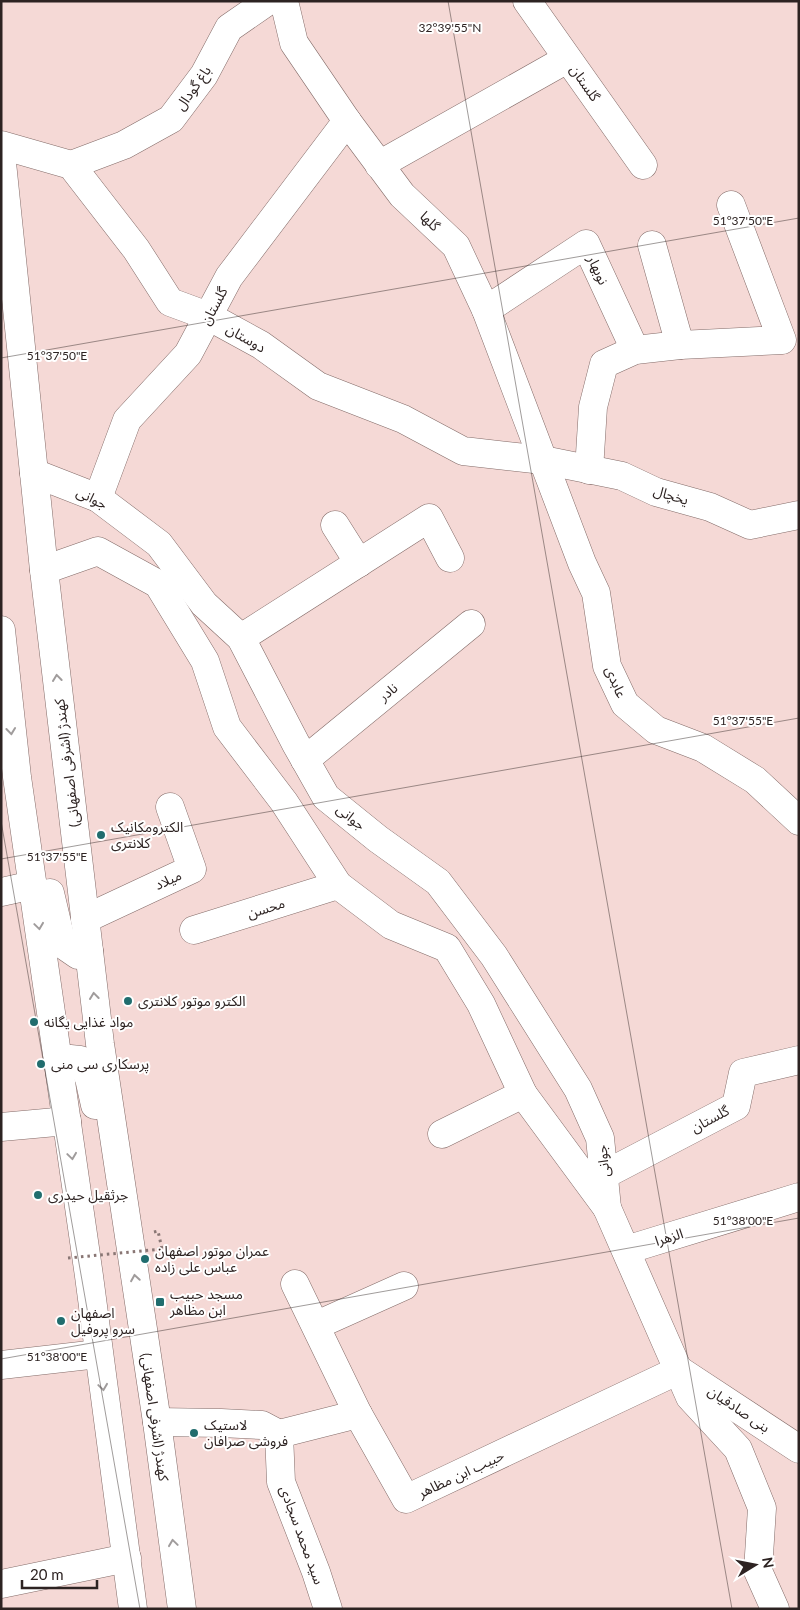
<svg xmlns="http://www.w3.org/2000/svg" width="800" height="1610" viewBox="0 0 800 1610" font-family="Lato,'Noto Sans Arabic',sans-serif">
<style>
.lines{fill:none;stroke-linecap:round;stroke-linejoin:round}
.minor-casing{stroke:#836b68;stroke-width:29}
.major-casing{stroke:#836b68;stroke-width:29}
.path{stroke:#897674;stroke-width:3;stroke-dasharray:2.5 4;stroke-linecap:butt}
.minor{stroke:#fff;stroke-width:28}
.major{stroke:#fff;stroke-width:28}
.path-bridge{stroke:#897674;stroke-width:3;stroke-dasharray:2.5 4;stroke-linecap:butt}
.oneway{stroke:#a09c9c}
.ticks{fill:none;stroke:#2d2322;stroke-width:1;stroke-opacity:0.45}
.poi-dot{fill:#216d6e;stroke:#fff;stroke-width:2}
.labels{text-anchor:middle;stroke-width:4;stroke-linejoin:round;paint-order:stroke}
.street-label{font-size:14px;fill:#2d2322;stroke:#fff}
.poi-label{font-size:14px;fill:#2d2322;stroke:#fff;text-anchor:start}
.ticks-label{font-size:12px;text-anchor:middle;fill:#2d2322;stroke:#fff;stroke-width:4;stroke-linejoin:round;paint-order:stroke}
</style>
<rect width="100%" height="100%" fill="#f5d9d6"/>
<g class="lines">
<!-- minor casing -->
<g class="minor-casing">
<g id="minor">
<path d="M284 1 294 43 347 121 402 195 456 246 486 310 582 563 596 593 607 666 625 704 656 730 703 748 755 780 799 821"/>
<path d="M527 1 643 165"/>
<path d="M1 145 71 165 136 249 170 302 208 316 261 345 318 386 403 419 463 451 543 460 622 476 656 492 710 507 750 525 799 515"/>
<path d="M71 165 124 145 171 119 204 75 229 28 268 1"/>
<path d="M379 165 567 59"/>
<path d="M652 245 680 345"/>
<path d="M486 310 586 244 635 350"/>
<path d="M589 470 593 407 604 364 635 350 680 345 782 340 731 205"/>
<path d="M34 473 98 498 159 544 204 604 241 638 296 744 326 797 378 839 438 882 494 956 578 1089 600 1138 607 1208"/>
<path d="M98 498 127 420 188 354 229 277 347 121"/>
<path d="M335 525 359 563"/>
<path d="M44 570 98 551 158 584 205 661 227 727 284 802 338 885 391 925 447 948 481 1004 523 1094 607 1208 690 1397 738 1449 762 1508 758 1571 775 1609"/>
<path d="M241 638 429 518 450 558"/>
<path d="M305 760 471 624"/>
<path d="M1 892 33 885"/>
<path d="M85 919 192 869 170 807"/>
<path d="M194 930 338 885"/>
<path d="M1 1127 67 1121"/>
<path d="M442 1134 523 1094"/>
<path d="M604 1175 736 1106 743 1073 799 1060"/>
<path d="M626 1250 799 1197"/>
<path d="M295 1284 358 1414 406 1499 679 1370 799 1449"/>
<path d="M317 1325 404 1286"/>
<path d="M1 1365 98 1354"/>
<path d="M157 1422 221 1423 262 1425 279 1434 281 1482 316 1572 328 1609"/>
<path d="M279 1434 358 1414"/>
<path d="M1 1584 127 1558"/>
</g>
</g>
<!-- major casing -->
<g class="major-casing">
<g id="major">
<path d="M1 153 44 570 100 1044 157 1422 182 1609"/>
<path d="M1 630 17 777 89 1276 133 1609"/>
<path d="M50 893 62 944 78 955 89 951"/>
<path d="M60 1073 70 1059 80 1060 89 1078 95 1105"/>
</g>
</g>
<!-- path -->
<path class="path" d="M154 1232 158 1231 162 1249"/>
<!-- minor -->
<use href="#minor" class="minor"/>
<!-- major -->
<use href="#major" class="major"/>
<!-- path-bridge -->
<path class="path-bridge" d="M68 1258 162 1249"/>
</g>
<!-- one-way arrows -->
<defs><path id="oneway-chevron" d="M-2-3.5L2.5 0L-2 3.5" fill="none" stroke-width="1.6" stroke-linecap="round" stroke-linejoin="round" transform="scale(1.25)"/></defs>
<g class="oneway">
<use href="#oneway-chevron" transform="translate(57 678) rotate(-97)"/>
<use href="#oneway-chevron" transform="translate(11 731) rotate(84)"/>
<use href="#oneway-chevron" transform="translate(39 926) rotate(82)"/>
<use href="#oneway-chevron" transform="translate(94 996) rotate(-97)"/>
<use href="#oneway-chevron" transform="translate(72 1156) rotate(82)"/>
<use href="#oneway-chevron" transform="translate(135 1278) rotate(-99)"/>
<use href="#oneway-chevron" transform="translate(103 1387) rotate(82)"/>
<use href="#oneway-chevron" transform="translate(173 1543) rotate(-98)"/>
</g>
<!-- ticks -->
<path class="ticks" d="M448 1 732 1609M1 358 799 218M1 821 140 1609M1 859 799 718M1 1359 799 1218"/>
<!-- markers -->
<g class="poi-dot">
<circle cx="101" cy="835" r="5"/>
<circle cx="128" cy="1001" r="5"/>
<circle cx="34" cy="1022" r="5"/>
<circle cx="41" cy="1064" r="5"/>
<circle cx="38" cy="1195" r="5"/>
<circle cx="145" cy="1259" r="5"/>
<rect x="155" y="1297" width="10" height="10" rx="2.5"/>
<circle cx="61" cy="1321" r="5"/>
<circle cx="194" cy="1433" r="5"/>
</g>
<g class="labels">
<!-- street labels -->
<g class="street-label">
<text transform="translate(585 83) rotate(55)" y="5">گلستان</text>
<text transform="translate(193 88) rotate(-55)" y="5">باغ گودال</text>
<text transform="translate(430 221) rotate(44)" y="5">گلها</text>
<text transform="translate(598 270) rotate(65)" y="5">نوبهار</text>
<text transform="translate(214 306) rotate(-62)" y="5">گلستان</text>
<text transform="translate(246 338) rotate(30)" y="5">دوستان</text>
<text transform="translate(671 495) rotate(17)" y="5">یخچال</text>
<text transform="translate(92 498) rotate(27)" y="5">جوانی</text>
<text transform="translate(616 682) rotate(67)" y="5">عابدی</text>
<text transform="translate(388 692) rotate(-39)" y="5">نادر</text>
<text transform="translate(67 763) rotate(-97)" y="5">کهندژ (اشرفی اصفهانی)</text>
<text transform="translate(351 817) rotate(39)" y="5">جوانی</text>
<text transform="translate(168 880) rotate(-25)" y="5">میلاد</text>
<text transform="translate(266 908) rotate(-17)" y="5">محسن</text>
<text transform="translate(710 1119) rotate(-28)" y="5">گلستان</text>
<text transform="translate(603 1161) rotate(-96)" y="5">جوانی</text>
<text transform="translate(669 1237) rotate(-17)" y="5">الزهرا</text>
<text transform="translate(739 1409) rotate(34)" y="5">بنی صادقیان</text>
<text transform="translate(155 1417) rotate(82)" y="5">کهندژ (اشرفی اصفهانی)</text>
<text transform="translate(461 1474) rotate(-25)" y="5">حبیب ابن مظاهر</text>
<text transform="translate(302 1535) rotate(70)" y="5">سید محمد سجادی</text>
</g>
<!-- poi labels -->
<g class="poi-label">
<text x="111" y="832">الکترومکانیک<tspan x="111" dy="16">کلانتری</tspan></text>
<text x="138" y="1006">الکترو موتور کلانتری</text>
<text x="44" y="1027">مواد غذایی یگانه</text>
<text x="51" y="1069">پرسکاری سی منی</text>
<text x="48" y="1200">جرثقیل حیدری</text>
<text x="155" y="1256">عمران موتور اصفهان<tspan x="155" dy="16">عباس علی زاده</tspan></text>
<text x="170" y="1299">مسجد حبیب<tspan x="170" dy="16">ابن مظاهر</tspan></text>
<text x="71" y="1318">اصفهان<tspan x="71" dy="16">سرو پروفیل</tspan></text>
<text x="204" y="1430">لاستیک<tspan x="204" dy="16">فروشی صرافان</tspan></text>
</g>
</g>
<g class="ticks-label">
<text x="450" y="32">32°39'55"N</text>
<text x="743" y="225">51°37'50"E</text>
<text x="57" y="360">51°37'50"E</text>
<text x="743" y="725">51°37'55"E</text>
<text x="57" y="861">51°37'55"E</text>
<text x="743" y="1225">51°38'00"E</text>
<text x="57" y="1361">51°38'00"E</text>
</g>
<!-- border -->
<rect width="800" height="1610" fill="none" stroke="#2d2322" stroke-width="5"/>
<!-- north arrow -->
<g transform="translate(755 1565) rotate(80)" stroke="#ffffff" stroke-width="4" paint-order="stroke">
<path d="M0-4L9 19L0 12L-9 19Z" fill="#2d2322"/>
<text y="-8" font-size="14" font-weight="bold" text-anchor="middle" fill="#2d2322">N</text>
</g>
<!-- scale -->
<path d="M22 1580v8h75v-8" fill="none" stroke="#2d2322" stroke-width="2.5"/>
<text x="30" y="1580" font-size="15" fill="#2d2322" stroke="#ffffff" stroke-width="4" paint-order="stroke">20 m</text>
</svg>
